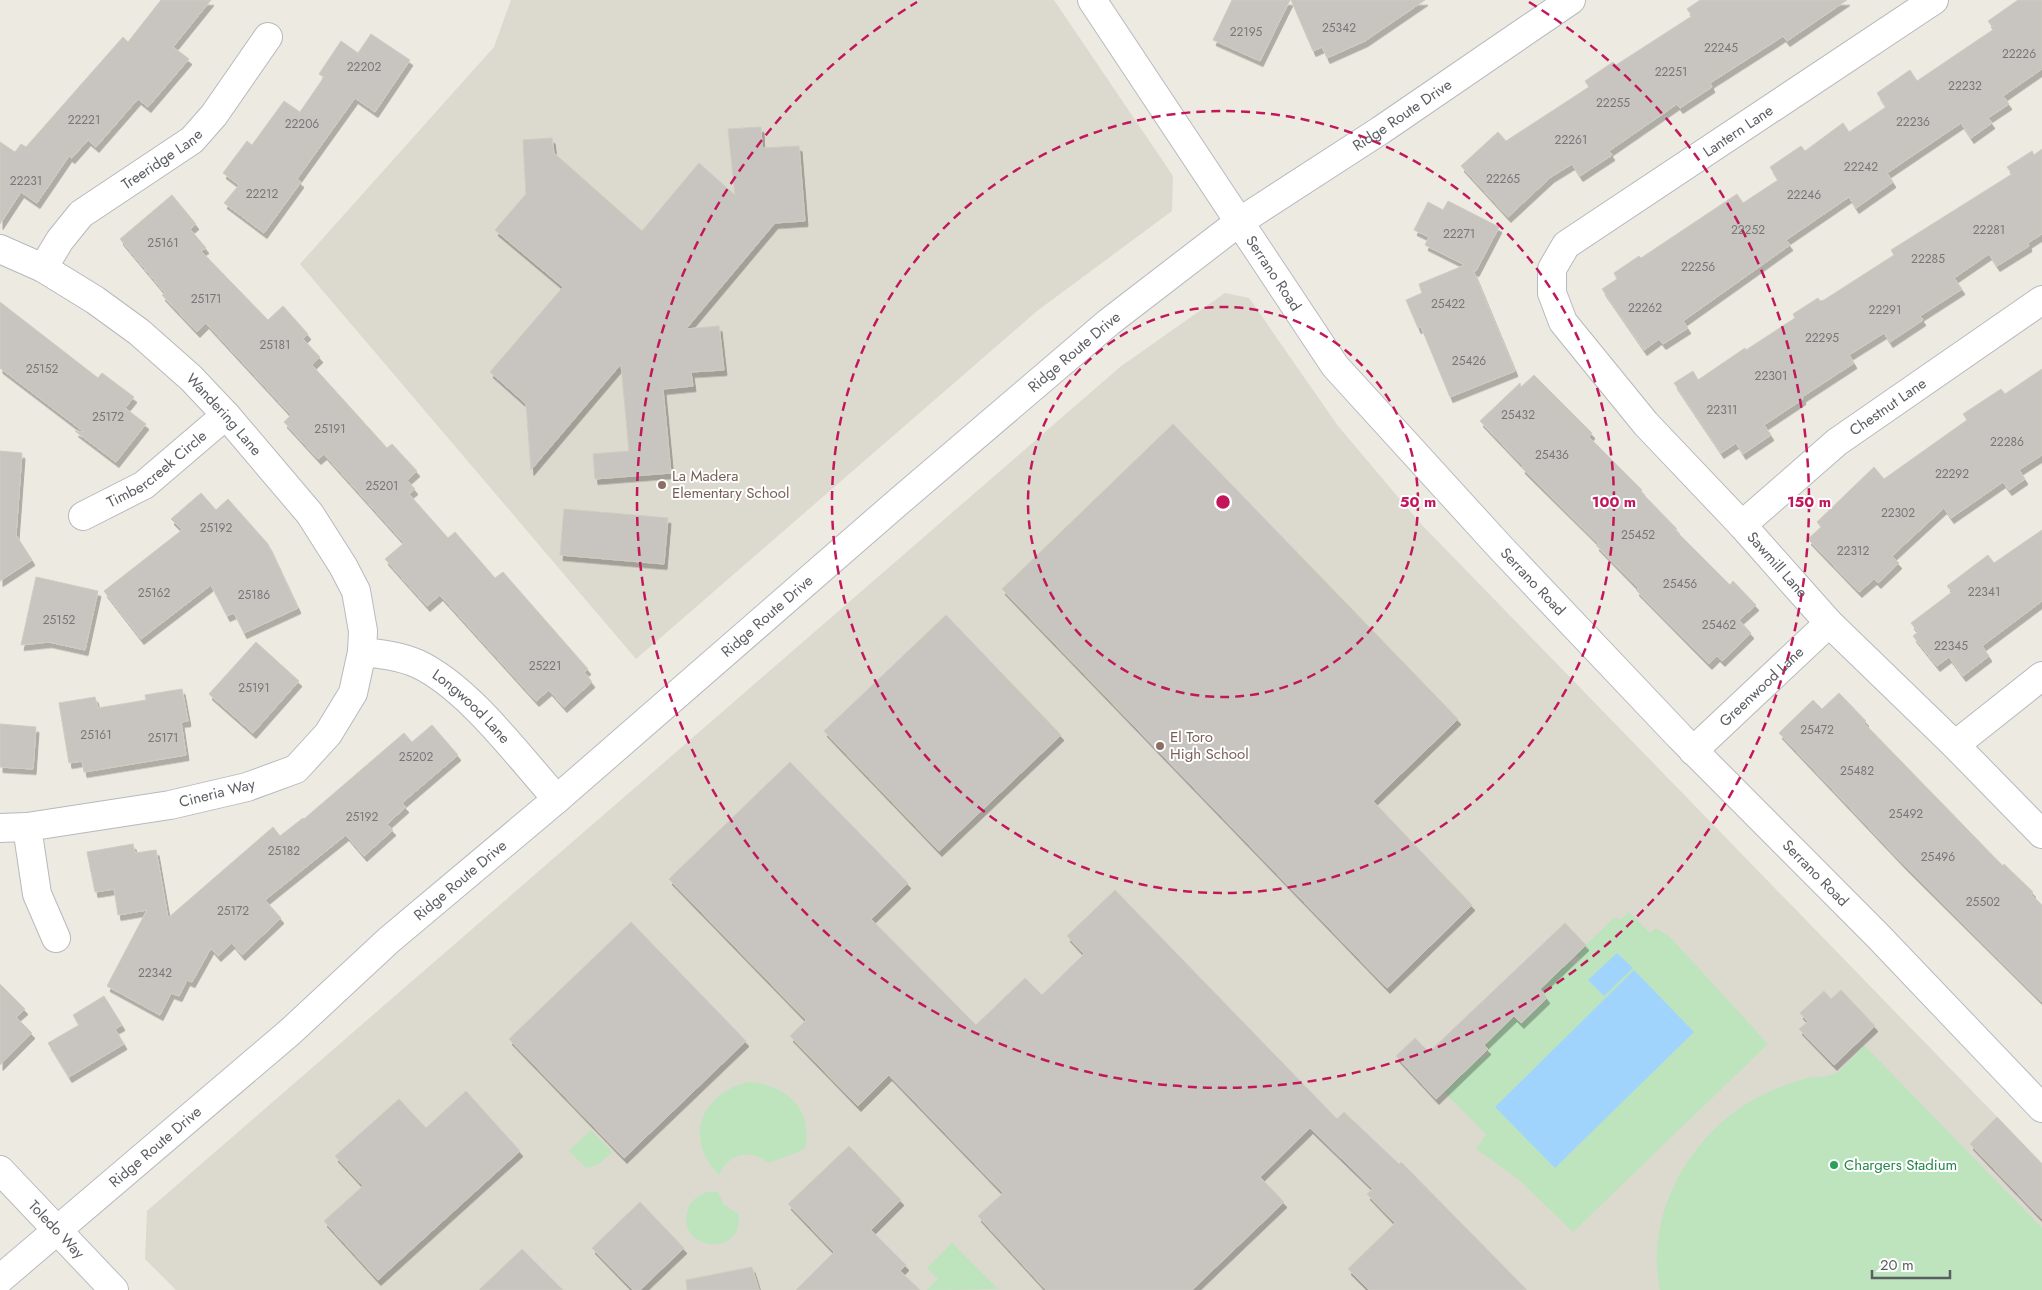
<svg xmlns="http://www.w3.org/2000/svg" width="2042" height="1290" viewBox="0 0 2042 1290" font-family="Jost,sans-serif">
<style>
.education{fill:#dcd9cf}
.green{fill:#bee4be}
.water{fill:#a1d4fc}
.building{fill:#c8c4bf;stroke:#d1cbc0;filter:url(#shadow)}
.lines{fill:none;stroke-linecap:round;stroke-linejoin:round}
.street-casing{stroke:#b7b9be;stroke-width:30}
.secondary-casing{stroke:#b7bac0;stroke-width:30}
.street{stroke:#fff;stroke-width:28}
.secondary{stroke:#fff;stroke-width:28}
.ring{fill:none;stroke:#c2185b;stroke-width:2.5;stroke-dasharray:9 6}
.education-dot{fill:#8d6e63;stroke:#fff;stroke-width:2}
.leisure-dot{fill:#2e9e5b;stroke:#fff;stroke-width:2}
.labels{text-anchor:middle;stroke-width:4;stroke-linejoin:round;paint-order:stroke}
.number-label{font-size:12px;fill:#767779}
.street-label{font-size:15px;fill:#5a5d62;stroke:#fff}
.education-label{font-size:15px;fill:#785e54;stroke:#fff;text-anchor:start}
.leisure-label{font-size:15px;fill:#27864d;stroke:#fff;text-anchor:start}
.centre{fill:#c2185b;stroke:#fff;stroke-width:2.5}
.ring-label{font-size:15px;text-anchor:middle;font-weight:bold;fill:#c2185b;stroke:#fff;stroke-width:4;stroke-linejoin:round;paint-order:stroke}
</style>
<defs>
<filter id="shadow"><feDropShadow dx="3" dy="5.5" stdDeviation="0" flood-color="#0004"/></filter>
</defs>
<rect width="100%" height="100%" fill="#eceae1"/>
<!-- education -->
<g class="education">
<path d="M511 0H1054L1173 176 1172 211 1037 311 636 659 300 264 494 47Z"/>
<path d="M1225 293 1249 298 1338 426 1420 523 2042 1163V1290H176L145 1259 147 1211 1120 367Z"/>
</g>
<!-- green -->
<g class="green">
<path d="M1629 912 1650 933 1656 928 1671 938 1768 1044 1573 1232 1517 1178 1476 1149 1486 1134 1444 1092 1456 1080 1452 1075 1475 1053 1481 1059 1490 1051 1484 1045 1514 1016 1521 1023 1547 998 1540 989 1569 961 1574 965 1580 959 1575 955 1615 917 1620 920Z"/>
<path d="M1864 1045 2042 1228V1290H1660C1644 1212 1692 1130 1762 1095 1777 1088 1792 1082 1808 1078 1816 1076 1827 1077 1834 1074 1843 1070 1857 1052 1864 1045Z"/>
<path d="M748 1082C785 1084 814 1108 805 1149L769 1163C750 1149 728 1153 719 1175 683 1138 701 1094 748 1082Z"/>
<path d="M591 1130 612 1152 599 1164 586 1168 569 1151Z"/>
<path d="M707 1192H718L724 1205 739 1214C743 1258 679 1251 687 1213 689 1202 697 1196 707 1192Z"/>
<path d="M952 1243 998 1289 927 1290 938 1279 927 1268Z"/>
</g>
<!-- water -->
<g class="water">
<path d="M1617 953 1633 968 1604 996 1588 980Z"/>
<path d="M1634 970 1694 1032 1555 1168 1495 1107Z"/>
</g>
<!-- building -->
<g class="building">
<path d="M161 0H211L173 47 189 59 148 107 138 99 96 147 88 140 72 158 69 156 37 203 21 192 0 224V142L15 152 21 144 26 147 123 37 128 42Z"/>
<path d="M1232 0H1290L1260 61 1213 40Z"/>
<path d="M1291 0H1425L1365 41 1327 58 1322 47 1313 51Z"/>
<path d="M1700 0H1847L1787 41 1783 36 1771 44 1710 83 1712 87 1680 108 1677 104 1609 151 1612 155 1580 176 1572 164 1551 177 1508 217 1461 166 1498 132 1506 141 1589 87 1585 81 1613 62 1616 65 1692 16 1687 9Z"/>
<path d="M2018 0H2042V69L2003 96 2009 104 1988 118 1992 123 1971 138 1961 123 1887 173 1893 182 1856 208 1849 197 1786 240 1790 245 1683 321 1688 328 1663 344 1659 339 1644 350 1602 289 1617 279 1614 273 1639 256 1641 258 1737 194 1743 203 1778 180 1770 167 1801 146 1805 151 1843 123 1849 132 1886 107 1877 93 1910 70 1917 81 1994 29 1988 21Z"/>
<path d="M371 34 410 60 375 112 355 98 297 179 301 182 264 233 224 203 239 185 223 173 247 141 252 145 284 101 300 112 324 77 319 74 341 41 358 53Z"/>
<path d="M761 127 762 148 799 146 805 221 775 223 686 329 719 326 724 370 691 372 693 386 663 389 671 473 595 479 593 454 629 451 621 364 531 470 526 404 490 372 563 287 495 230 526 194 523 140 552 138 554 153 642 231 699 163 735 195 728 129Z"/>
<path d="M2042 149V234L2028 243 2029 246 1997 266 1989 254 1954 278 1962 289 1920 316 1923 320 1890 342 1884 333 1849 355 1854 363 1802 397 1803 399 1764 425 1771 435 1743 454 1736 443 1721 453 1674 383 1693 371 1698 380 1745 348 1746 350 1795 318 1793 314 1818 298 1820 301 1824 300 1894 255 1891 250 2012 174 2007 167 2032 151 2034 155Z"/>
<path d="M172 195 196 224 190 229 206 248 201 251 268 320 283 306 308 334 303 339 320 357 312 365 387 448 392 444 417 471 407 480 415 489 409 494 448 538 455 532 495 578 503 572 588 669 584 672 592 682 564 707 549 690 536 701 440 595 427 606 385 559 404 543 324 454 318 459 284 422 291 415 206 323 197 332 162 295 165 293 120 239Z"/>
<path d="M1448 201 1499 227 1476 271 1473 270 1515 371 1450 397 1421 327 1418 328 1406 300 1422 293 1419 284 1465 265 1425 245 1429 237 1414 230 1428 202 1443 210Z"/>
<path d="M0 302 98 378 102 373 134 397 125 408 146 424 116 462 75 431 84 432 0 368Z"/>
<path d="M2042 369V455L2019 470 2025 479 2009 490 2003 482 1951 518 1944 508 1892 556 1899 563 1878 583 1874 579 1859 592 1808 539 1821 527 1817 522 1874 467 1884 479 1967 420 1963 414 2001 389 2005 394Z"/>
<path d="M1534 375 1592 433 1589 437 1642 490 1641 492 1677 529 1675 530 1730 585 1733 581 1756 605 1739 620 1751 633 1722 661 1717 656 1709 664 1636 590 1638 588 1596 545 1598 543 1522 468 1523 466 1480 421 1520 383 1521 387Z"/>
<path d="M1173 424 1458 719 1373 801 1472 905 1387 988 1002 589Z"/>
<path d="M0 451 22 453 16 535 32 560 0 581Z"/>
<path d="M201 493 216 510 228 499 268 544 298 608 244 633 234 613 227 616 211 585 141 639 104 591 182 530 171 519Z"/>
<path d="M564 509 668 518 664 564 560 555Z"/>
<path d="M2042 530V601L1982 646 1989 656 1963 676 1949 657 1937 666 1913 636 1918 632 1911 623 1952 592 1947 586 1988 555 1994 563Z"/>
<path d="M36 577 98 591 85 650 49 642 21 645Z"/>
<path d="M946 615 1061 735 939 851 824 731Z"/>
<path d="M256 642 299 681 253 733 209 694Z"/>
<path d="M182 689 188 721 181 722 186 755 84 772 82 761 69 763 59 703 95 697 98 708 146 700 145 695Z"/>
<path d="M1839 693 1866 721 1864 723 2003 866 2004 864 2033 892 2031 894 2042 905V1002L1905 866 1779 733 1813 700 1822 709Z"/>
<path d="M0 724 36 727 33 769 0 767Z"/>
<path d="M432 725 458 755 402 803 406 807 387 824 393 830 364 856 346 835 265 900 281 918 242 955 232 943 218 956 211 948 192 982 187 980 179 996 171 993 160 1015 107 986 147 910 118 915 114 889 95 892 87 852 133 844 135 853 156 850 168 918 273 827 280 836 303 818 304 819 404 733 412 742Z"/>
<path d="M790 762 908 883 871 919 976 1025 1025 978 1042 995 1084 954 1067 936 1115 890 1337 1119 1344 1112 1399 1164 1401 1162 1527 1290H1369L1348 1269 1395 1223 1367 1194 1373 1189 1310 1128 1260 1177 1284 1202 1192 1290H1046L978 1216 1003 1193 889 1075 858 1106 790 1036 806 1020 669 879Z"/>
<path d="M631 922 746 1041 624 1158 509 1039Z"/>
<path d="M1565 923 1586 945 1540 989 1547 998 1521 1023 1514 1016 1484 1045 1488 1049 1436 1099 1396 1056 1415 1038 1429 1052Z"/>
<path d="M0 984 25 1009 16 1017 32 1033 0 1065Z"/>
<path d="M1841 990 1875 1026 1834 1065 1799 1029 1808 1022 1800 1013 1824 991 1831 999Z"/>
<path d="M104 996 122 1025 115 1029 124 1044 69 1077 48 1043 79 1025 73 1015Z"/>
<path d="M466 1091 520 1151 378 1280 324 1221 363 1186 335 1156 399 1099 426 1128Z"/>
<path d="M1997 1117 2042 1164V1219L1970 1144Z"/>
<path d="M849 1146 901 1200 871 1230 906 1265 900 1271 920 1290H796L834 1252 788 1204Z"/>
<path d="M640 1202 684 1248 640 1290H633L592 1248Z"/>
<path d="M522 1249 563 1290H479Z"/>
<path d="M752 1267 759 1290H687L686 1280Z"/>
</g>
<g class="lines">
<!-- street casing -->
<g class="street-casing">
<g id="street">
<path id="s1" d="M1934 0 1566 245 1552 269V293L1563 322 1646 424 1742 525 1829 623 1955 745 2042 834"/>
<path id="s2" d="M0 249 43 268 95 300 139 332 191 378 226 415 310 514 343 566 356 591 363 631 362 652 353 693 328 734 296 769 247 787 170 805 27 827 0 828"/>
<path id="s3" d="M43 268 60 240 81 214 192 140 214 115 268 37"/>
<path id="s4" d="M83 516 144 485 226 415"/>
<path id="s5" d="M1742 525 1837 442 2042 300"/>
<path id="s6" d="M362 652C381 654 400 656 418 664 469 688 519 757 557 799"/>
<path d="M1955 745 2042 676"/>
<path id="s7" d="M1693 751 1829 623"/>
<path d="M27 827 37 894 56 938"/>
</g>
</g>
<!-- secondary casing -->
<g class="secondary-casing">
<g id="secondary">
<path id="s8" d="M1092 0 1335 366 1500 547 1680 737 1878 936 2042 1108"/>
<path id="s9" d="M0 1170 114 1290"/>
<path id="s10" d="M0 1279 290 1032 389 940 557 799 897 503 1109 322 1239 222 1381 130 1571 0"/>
</g>
</g>
<!-- street -->
<use href="#street" class="street"/>
<!-- secondary -->
<use href="#secondary" class="secondary"/>
</g>
<!-- distance rings -->
<g class="ring">
<circle cx="1223" cy="502" r="195"/>
<circle cx="1223" cy="502" r="391"/>
<path d="M1529 2A586 586 0 1 1 917 2"/>
</g>
<!-- markers -->
<g class="education-dot">
<circle cx="662" cy="485" r="5"/>
<circle cx="1160" cy="746" r="5"/>
</g>
<circle class="leisure-dot" cx="1834" cy="1165" r="5"/>
<g class="labels">
<!-- number labels -->
<g class="number-label">
<text x="1339" y="32">25342</text>
<text x="1246" y="36">22195</text>
<text x="1721" y="52">22245</text>
<text x="2019" y="58">22226</text>
<text x="364" y="71">22202</text>
<text x="1671" y="76">22251</text>
<text x="1965" y="90">22232</text>
<text x="1613" y="107">22255</text>
<text x="84" y="124">22221</text>
<text x="1913" y="126">22236</text>
<text x="302" y="128">22206</text>
<text x="1571" y="144">22261</text>
<text x="1861" y="171">22242</text>
<text x="1503" y="183">22265</text>
<text x="26" y="185">22231</text>
<text x="262" y="198">22212</text>
<text x="1804" y="199">22246</text>
<text x="1748" y="234">22252</text>
<text x="1989" y="234">22281</text>
<text x="1459" y="238">22271</text>
<text x="163" y="247">25161</text>
<text x="1928" y="263">22285</text>
<text x="1698" y="271">22256</text>
<text x="206" y="303">25171</text>
<text x="1448" y="308">25422</text>
<text x="1645" y="312">22262</text>
<text x="1885" y="314">22291</text>
<text x="1822" y="342">22295</text>
<text x="275" y="349">25181</text>
<text x="1469" y="365">25426</text>
<text x="42" y="373">25152</text>
<text x="1771" y="380">22301</text>
<text x="1722" y="414">22311</text>
<text x="1518" y="419">25432</text>
<text x="108" y="421">25172</text>
<text x="330" y="433">25191</text>
<text x="2007" y="446">22286</text>
<text x="1552" y="459">25436</text>
<text x="1952" y="478">22292</text>
<text x="382" y="490">25201</text>
<text x="1898" y="517">22302</text>
<text x="216" y="532">25192</text>
<text x="1638" y="539">25452</text>
<text x="1853" y="555">22312</text>
<text x="1680" y="588">25456</text>
<text x="1984" y="596">22341</text>
<text x="154" y="597">25162</text>
<text x="254" y="599">25186</text>
<text x="59" y="624">25152</text>
<text x="1719" y="629">25462</text>
<text x="1951" y="650">22345</text>
<text x="545" y="670">25221</text>
<text x="254" y="692">25191</text>
<text x="1817" y="734">25472</text>
<text x="96" y="739">25161</text>
<text x="163" y="742">25171</text>
<text x="416" y="761">25202</text>
<text x="1857" y="775">25482</text>
<text x="1906" y="818">25492</text>
<text x="362" y="821">25192</text>
<text x="284" y="855">25182</text>
<text x="1938" y="861">25496</text>
<text x="1983" y="906">25502</text>
<text x="233" y="915">25172</text>
<text x="155" y="977">22342</text>
</g>
<!-- street labels -->
<g class="street-label">
<text dy="5" stroke="none"><textPath href="#s10" startOffset="1824">Ridge Route Drive</textPath></text>
<text transform="translate(1738 131) rotate(-34)" y="5">Lantern Lane</text>
<text dy="5" stroke="none"><textPath href="#s3" startOffset="164">Treeridge Lane</textPath></text>
<text dy="5" stroke="none"><textPath href="#s8" startOffset="328">Serrano Road</textPath></text>
<text dy="5" stroke="none"><textPath href="#s10" startOffset="1419">Ridge Route Drive</textPath></text>
<text dy="5" stroke="none"><textPath href="#s5" startOffset="188">Chestnut Lane</textPath></text>
<text dy="5" stroke="none"><textPath href="#s2" startOffset="281">Wandering Lane</textPath></text>
<text dy="5" stroke="none"><textPath href="#s4" startOffset="88">Timbercreek Circle</textPath></text>
<text dy="5" stroke="none"><textPath href="#s1" startOffset="849">Sawmill Lane</textPath></text>
<text dy="5" stroke="none"><textPath href="#s8" startOffset="732">Serrano Road</textPath></text>
<text dy="5" stroke="none"><textPath href="#s10" startOffset="1014">Ridge Route Drive</textPath></text>
<text dy="5" stroke="none"><textPath href="#s7" startOffset="94">Greenwood Lane</textPath></text>
<text dy="5" stroke="none"><textPath href="#s6" startOffset="126">Longwood Lane</textPath></text>
<text transform="translate(217 793) rotate(-14)" y="5">Cineria Way</text>
<text dy="5" stroke="none"><textPath href="#s8" startOffset="1138">Serrano Road</textPath></text>
<text dy="5" stroke="none"><textPath href="#s10" startOffset="609">Ridge Route Drive</textPath></text>
<text dy="5" stroke="none"><textPath href="#s10" startOffset="204">Ridge Route Drive</textPath></text>
<text dy="5" stroke="none"><textPath href="#s9" startOffset="82">Toledo Way</textPath></text>
</g>
<!-- education labels -->
<g class="education-label">
<text x="672" y="481">La Madera<tspan x="672" dy="17">Elementary School</tspan></text>
<text x="1170" y="742">El Toro<tspan x="1170" dy="17">High School</tspan></text>
</g>
<!-- leisure labels -->
<g class="leisure-label">
<text x="1844" y="1170">Chargers Stadium</text>
</g>
</g>
<circle cx="1223" cy="502" r="8" class="centre"/>
<g class="ring-label">
<text x="1418" y="507">50 m</text>
<text x="1614" y="507">100 m</text>
<text x="1809" y="507">150 m</text>
</g>
<!-- scale -->
<path d="M1872 1270v8h78v-8" fill="none" stroke="#5a5d62" stroke-width="2.5"/>
<text x="1880" y="1270" font-size="15" fill="#5a5d62" stroke="#ffffff" stroke-width="4" paint-order="stroke">20 m</text>
</svg>
